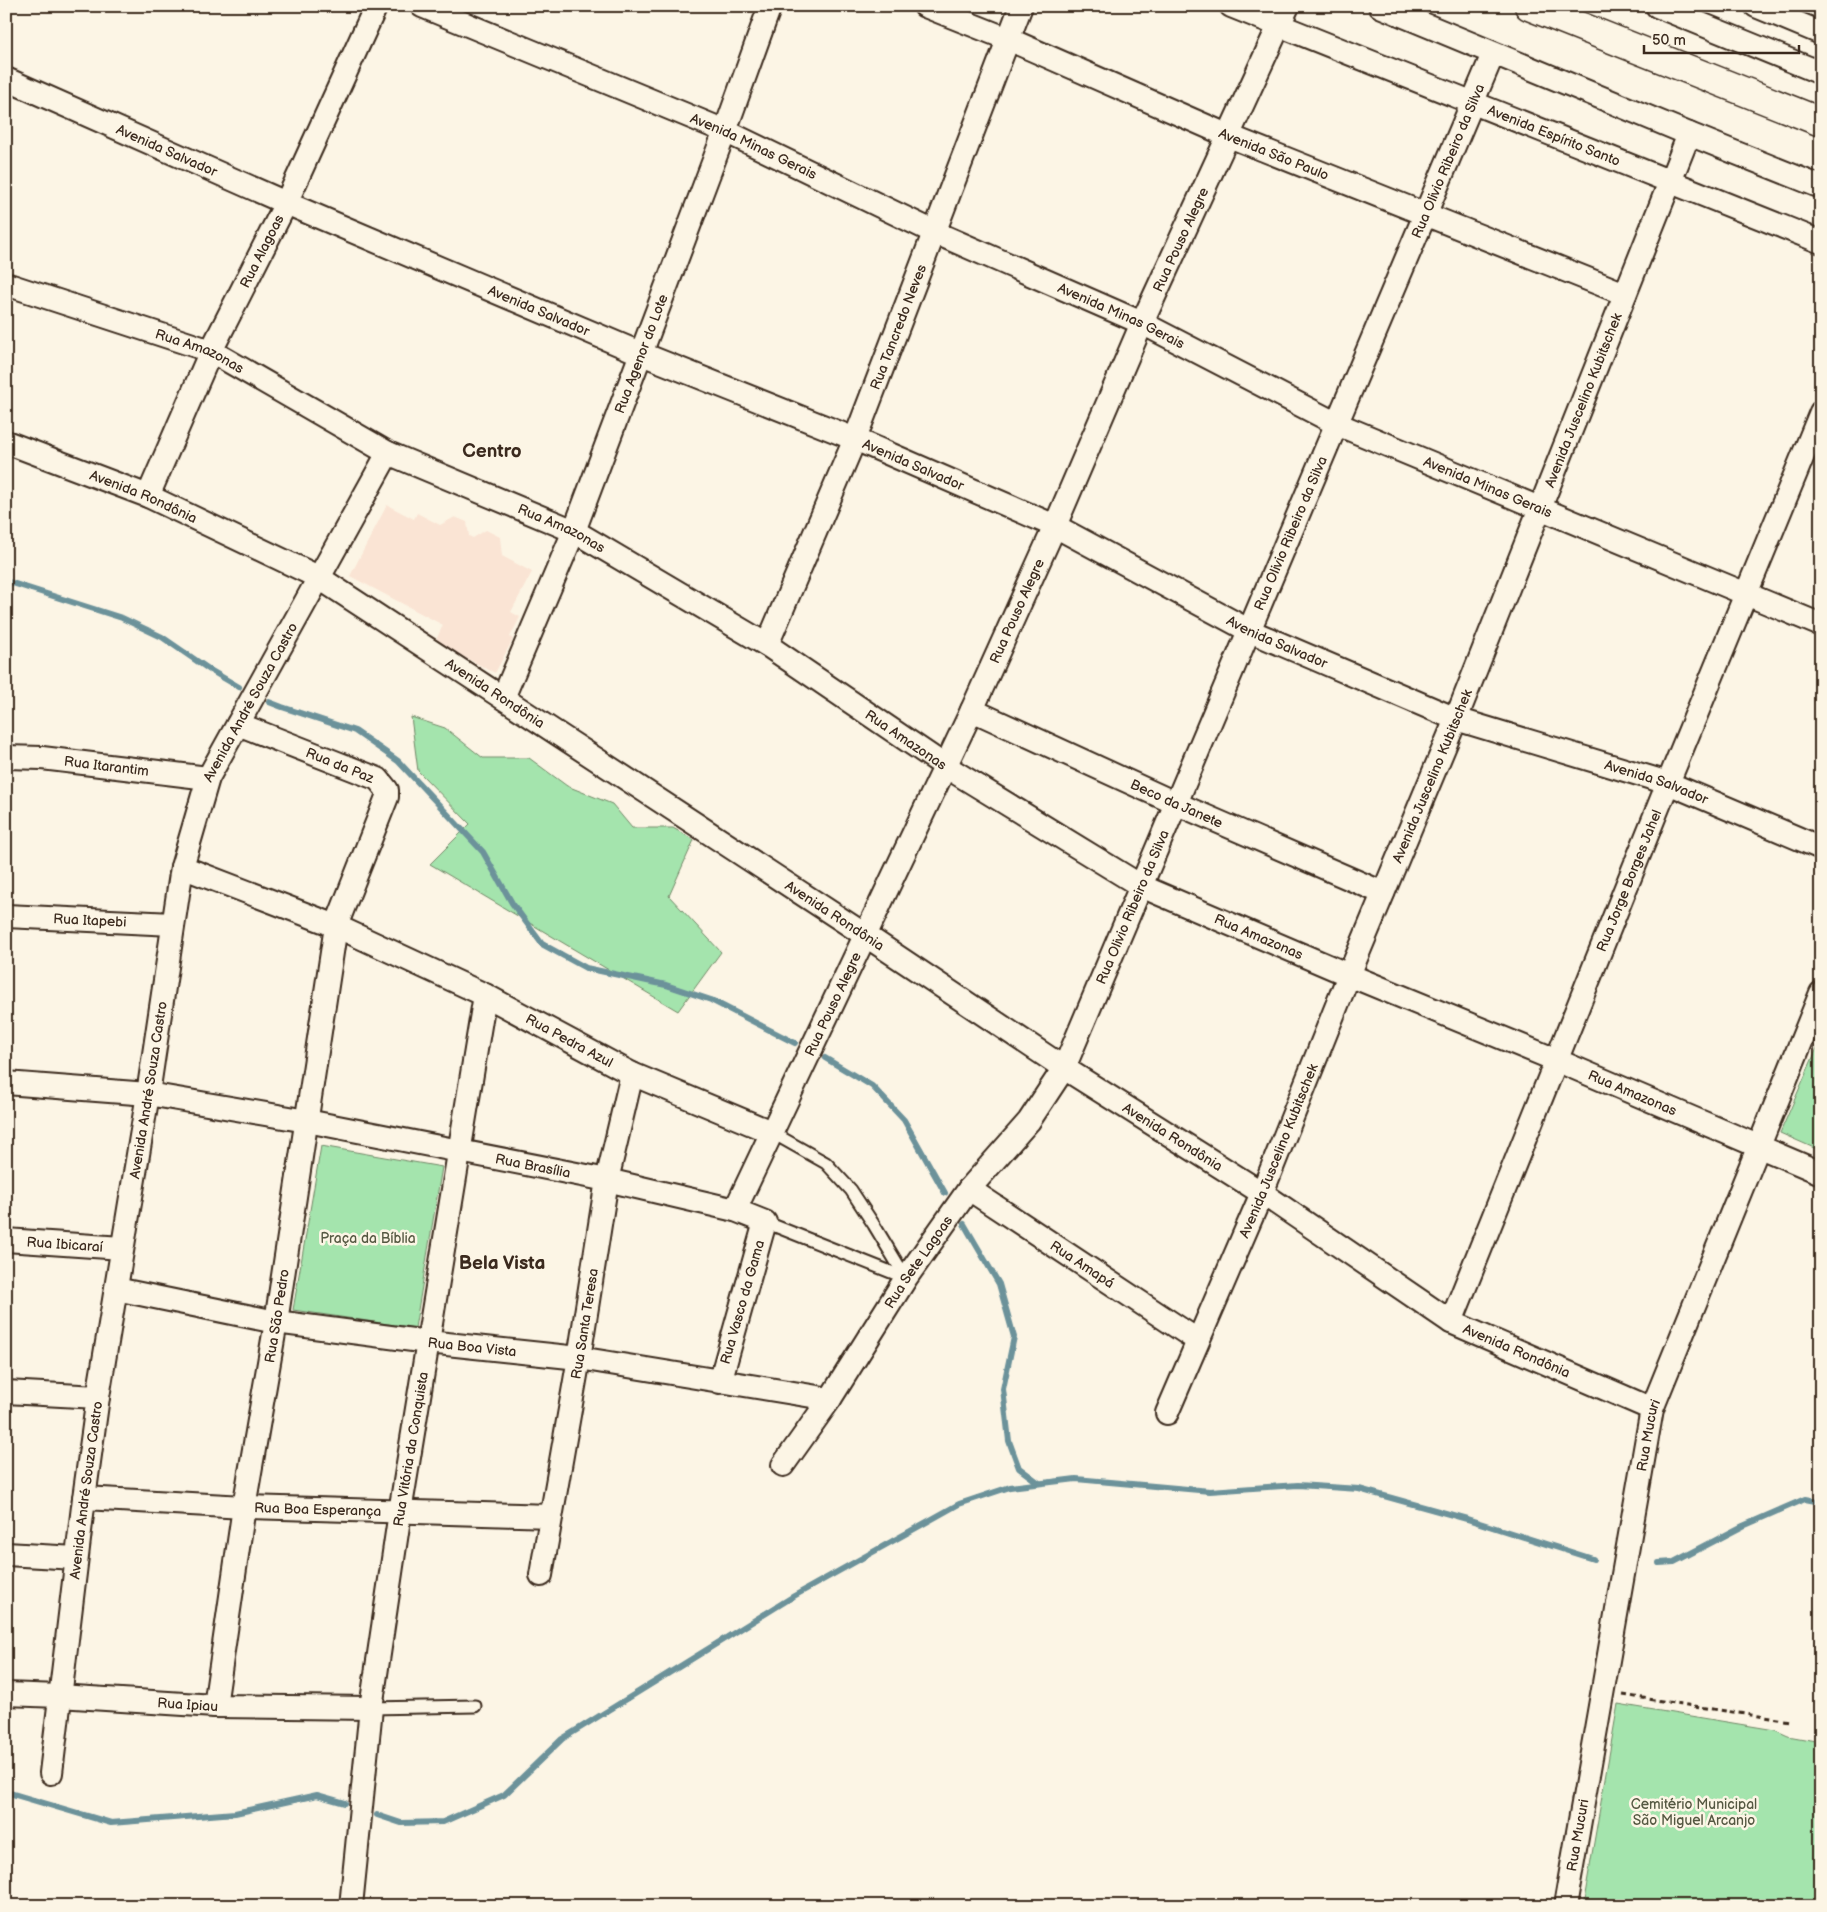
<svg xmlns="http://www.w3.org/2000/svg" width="1827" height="1912" viewBox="0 0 1827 1912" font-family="'Balsamiq Sans',sans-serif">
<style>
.built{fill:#fae4d4}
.green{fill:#a4e4ad;stroke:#708766}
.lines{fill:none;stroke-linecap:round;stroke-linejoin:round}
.stream{stroke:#6c929a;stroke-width:6}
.service-casing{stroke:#3b2a1e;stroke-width:15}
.minor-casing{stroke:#3b2a1e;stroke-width:26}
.trunk-casing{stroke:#3b2a1e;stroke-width:31}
.path{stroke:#3b2a1e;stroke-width:3;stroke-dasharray:5 4;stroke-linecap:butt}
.service{stroke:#fcf5e5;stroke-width:11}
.minor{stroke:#fcf5e5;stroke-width:22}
.trunk{stroke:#fcf5e5;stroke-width:28}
.labels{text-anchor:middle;stroke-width:5;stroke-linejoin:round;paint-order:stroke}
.street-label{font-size:14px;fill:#3b2a1e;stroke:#fcf5e5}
.park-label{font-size:14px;fill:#555842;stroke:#fcf5e5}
.district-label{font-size:19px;font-weight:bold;fill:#3b2a1e;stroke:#fcf5e5}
</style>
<rect width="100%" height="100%" fill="#fcf5e5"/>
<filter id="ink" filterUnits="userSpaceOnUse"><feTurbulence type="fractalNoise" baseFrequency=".02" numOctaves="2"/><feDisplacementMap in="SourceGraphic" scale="10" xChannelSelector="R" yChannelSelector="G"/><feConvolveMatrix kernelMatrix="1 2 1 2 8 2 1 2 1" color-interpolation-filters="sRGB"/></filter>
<g filter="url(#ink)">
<!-- built -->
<path class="built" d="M387 505 414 519 417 513 440 525 455 517 467 522 469 536 473 538 486 530 500 537 502 556 532 572 511 612 520 617 510 637 513 639 495 673 435 642 443 625 350 576Z"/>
<!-- green -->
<g class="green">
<path d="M411 717 445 728 483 758H529L567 786 612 804 632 828H673L694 840 669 896 721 952 678 1011 430 864 470 824 418 771Z"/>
<path d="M1821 1039V1151L1780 1133Z"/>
<path d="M321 1146 442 1167 415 1328 293 1310Z"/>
<path d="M1618 1704 1775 1730 1788 1736 1821 1742V1906H1583Z"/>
</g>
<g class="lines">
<!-- stream -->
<g class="stream">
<path d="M6 581 122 618 162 637 210 670 239 687"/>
<path d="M269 702 282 707 355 731 398 761 483 852 512 903 542 944 586 968 666 985 711 1000 795 1043"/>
<path d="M825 1058 872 1086 904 1120 945 1193"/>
<path d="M964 1224 999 1284 1014 1337 1003 1389 1009 1441 1019 1468 1039 1483"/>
<path d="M1659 1563 1674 1562 1743 1526 1805 1499 1821 1502"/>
<path d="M6 1792 111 1823 235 1813 317 1795 345 1803"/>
<path d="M377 1815 401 1823 443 1822 504 1795 562 1739 794 1596 959 1504 1010 1487 1076 1479 1210 1491 1298 1485 1359 1489 1467 1519 1593 1559"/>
</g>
<!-- service casing -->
<g class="service-casing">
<g id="service">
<path d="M771 1132 826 1163 851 1190 874 1225 906 1278"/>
<path d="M765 1222 906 1278"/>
<path d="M371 1708 475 1706"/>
</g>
</g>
<!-- minor casing -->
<g class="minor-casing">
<g id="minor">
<path id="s1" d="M422 6 725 131 934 232 1142 323 1337 424 1821 625"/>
<path id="s2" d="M925 6 1008 39 1229 136 1625 294"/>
<path id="s3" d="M1231 6 1821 242"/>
<path d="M1380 6 1689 134 1821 187"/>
<path d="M1657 6 1821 73"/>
<path d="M1756 6 1821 33"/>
<path id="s4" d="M6 79 286 203 642 354 855 439 1055 526 1250 631 1456 719 1668 783 1821 848"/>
<path id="s5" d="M6 284 211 351 388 453 574 531 767 645 945 766 1141 886 1349 975 1556 1060 1821 1173"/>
<path id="s6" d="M6 442 148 496 318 577 865 935 1064 1068 1262 1193 1451 1322 1652 1409"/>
<path id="s7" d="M148 496 211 351 286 203 376 6"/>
<path id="s8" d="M767 645 855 439 1021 6"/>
<path id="s9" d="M503 698 574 531 725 131 770 6"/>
<path id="s10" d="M972 710 1175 803 1383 893"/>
<path id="s11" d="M6 757 42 758 208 778"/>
<path id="s12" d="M182 867 336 926 485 995 632 1074 771 1132"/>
<path id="s13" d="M6 916 173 924"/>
<path id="s14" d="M6 1083 148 1094 307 1121 607 1180 735 1210 765 1222 720 1382"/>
<path id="s15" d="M969 1189 1197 1340"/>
<path id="s16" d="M735 1210 972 710 1055 526 1142 323 1288 6"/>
<path id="s17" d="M6 1240 122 1248"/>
<path id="s18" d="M116 1289 276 1322 428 1342 579 1358 830 1399"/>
<path id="s19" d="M1451 1322 1668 783 1821 412"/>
<path d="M6 1392 98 1397"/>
<path id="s20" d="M1167 1413 1262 1193 1349 975 1456 719 1689 134"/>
<path id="s21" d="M783 1465 830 1399 906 1278 969 1189 1029 1121 1064 1068 1493 54"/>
<path id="s22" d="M84 1498 244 1507 551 1516"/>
<path d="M6 1554 76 1558"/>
<path id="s23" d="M541 1575 579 1358 607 1180 632 1074"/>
<path id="s24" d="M6 1694 59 1696 215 1706 371 1708"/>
<path id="s25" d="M215 1706 244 1507 276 1322 336 926 387 797V790L378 779 238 724"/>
<path id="s26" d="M51 1773 84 1498 98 1397 148 1094 182 867 208 778 388 453"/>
<path id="s27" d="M351 1906 371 1708 400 1512 485 995"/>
<path id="s28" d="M1565 1906 1652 1409 1821 993"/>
</g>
</g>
<!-- trunk casing -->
<g class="trunk-casing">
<path id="trunk" d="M1529 6 1821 122"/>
</g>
<!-- path -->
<path class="path" d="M1623 1695 1790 1721"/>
<!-- service -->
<use href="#service" class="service"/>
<!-- minor -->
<use href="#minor" class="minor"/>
<!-- trunk -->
<use href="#trunk" class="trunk"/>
</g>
</g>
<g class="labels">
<!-- street labels -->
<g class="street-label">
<text dy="5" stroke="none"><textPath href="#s3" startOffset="348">Avenida Espírito Santo</textPath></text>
<text dy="5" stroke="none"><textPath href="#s1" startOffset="360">Avenida Minas Gerais</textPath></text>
<text dy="5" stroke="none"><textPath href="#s4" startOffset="176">Avenida Salvador</textPath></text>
<text dy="5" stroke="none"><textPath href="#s2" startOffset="379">Avenida São Paulo</textPath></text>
<text dy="5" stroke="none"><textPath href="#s21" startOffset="1472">Rua Olivio Ribeiro da Silva</textPath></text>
<text dy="5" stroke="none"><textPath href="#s16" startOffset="1068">Rua Pouso Alegre</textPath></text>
<text dy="5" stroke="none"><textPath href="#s7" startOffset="270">Rua Alagoas</textPath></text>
<text dy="5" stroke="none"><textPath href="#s4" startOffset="581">Avenida Salvador</textPath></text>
<text dy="5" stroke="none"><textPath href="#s1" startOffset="765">Avenida Minas Gerais</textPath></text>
<text dy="5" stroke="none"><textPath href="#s8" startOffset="344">Rua Tancredo Neves</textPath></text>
<text dy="5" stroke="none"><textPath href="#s5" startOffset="205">Rua Amazonas</textPath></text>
<text dy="5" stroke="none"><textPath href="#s9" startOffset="371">Rua Agenor do Lote</textPath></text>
<text dy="5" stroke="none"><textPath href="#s20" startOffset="1095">Avenida Juscelino Kubitschek</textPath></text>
<text dy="5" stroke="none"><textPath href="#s4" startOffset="986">Avenida Salvador</textPath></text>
<text dy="5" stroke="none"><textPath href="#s1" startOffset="1170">Avenida Minas Gerais</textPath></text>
<text dy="5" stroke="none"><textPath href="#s6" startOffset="148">Avenida Rondônia</textPath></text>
<text dy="5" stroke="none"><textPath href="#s5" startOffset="609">Rua Amazonas</textPath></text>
<text dy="5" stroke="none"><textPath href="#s21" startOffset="1068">Rua Olivio Ribeiro da Silva</textPath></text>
<text dy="5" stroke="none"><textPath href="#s16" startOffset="662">Rua Pouso Alegre</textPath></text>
<text dy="5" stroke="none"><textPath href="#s4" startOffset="1391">Avenida Salvador</textPath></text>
<text dy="5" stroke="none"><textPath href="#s6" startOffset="552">Avenida Rondônia</textPath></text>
<text dy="5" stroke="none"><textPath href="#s26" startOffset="1095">Avenida André Souza Castro</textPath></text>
<text dy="5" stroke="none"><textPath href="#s5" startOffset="1014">Rua Amazonas</textPath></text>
<text transform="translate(340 765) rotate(22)" y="5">Rua da Paz</text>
<text dy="5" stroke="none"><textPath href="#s11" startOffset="101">Rua Itarantim</textPath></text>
<text dy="5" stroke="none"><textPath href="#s20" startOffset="690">Avenida Juscelino Kubitschek</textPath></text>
<text dy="5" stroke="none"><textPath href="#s4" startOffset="1796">Avenida Salvador</textPath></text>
<text dy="5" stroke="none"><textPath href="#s10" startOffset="225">Beco da Janete</textPath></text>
<text dy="5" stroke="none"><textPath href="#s19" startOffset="476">Rua Jorge Borges Jahel</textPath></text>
<text dy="5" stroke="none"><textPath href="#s21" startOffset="662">Rua Olivio Ribeiro da Silva</textPath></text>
<text dy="5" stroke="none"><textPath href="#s6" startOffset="958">Avenida Rondônia</textPath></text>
<text dy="5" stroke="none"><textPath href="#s13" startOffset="84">Rua Itapebi</textPath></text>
<text dy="5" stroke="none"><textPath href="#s5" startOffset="1419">Rua Amazonas</textPath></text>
<text dy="5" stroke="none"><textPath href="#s16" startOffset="228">Rua Pouso Alegre</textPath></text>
<text dy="5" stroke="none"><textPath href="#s12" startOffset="425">Rua Pedra Azul</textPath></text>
<text dy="5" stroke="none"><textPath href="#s26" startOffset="690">Avenida André Souza Castro</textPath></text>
<text dy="5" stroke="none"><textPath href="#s5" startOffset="1824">Rua Amazonas</textPath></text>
<text dy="5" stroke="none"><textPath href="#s6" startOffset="1362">Avenida Rondônia</textPath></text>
<text dy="5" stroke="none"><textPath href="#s20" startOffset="285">Avenida Juscelino Kubitschek</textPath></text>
<text dy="5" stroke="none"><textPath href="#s14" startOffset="534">Rua Brasília</textPath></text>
<text dy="5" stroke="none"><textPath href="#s17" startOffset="59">Rua Ibicaraí</textPath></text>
<text dy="5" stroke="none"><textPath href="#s21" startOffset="244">Rua Sete Lagoas</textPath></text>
<text dy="5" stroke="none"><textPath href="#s15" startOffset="136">Rua Amapá</textPath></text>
<text transform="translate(742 1302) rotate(-74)" y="5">Rua Vasco da Gama</text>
<text dy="5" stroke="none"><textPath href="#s25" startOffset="395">Rua São Pedro</textPath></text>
<text dy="5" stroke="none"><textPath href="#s23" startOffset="255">Rua Santa Teresa</textPath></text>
<text dy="5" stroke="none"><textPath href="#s18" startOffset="361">Rua Boa Vista</textPath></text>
<text dy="5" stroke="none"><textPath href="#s6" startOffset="1768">Avenida Rondônia</textPath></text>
<text dy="5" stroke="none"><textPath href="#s28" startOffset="478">Rua Mucuri</textPath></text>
<text dy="5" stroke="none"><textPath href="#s27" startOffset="461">Rua Vitória da Conquista</textPath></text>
<text dy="5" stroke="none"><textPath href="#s26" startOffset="285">Avenida André Souza Castro</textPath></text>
<text dy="5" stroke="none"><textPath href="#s22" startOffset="234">Rua Boa Esperança</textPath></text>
<text dy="5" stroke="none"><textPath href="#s24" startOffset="182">Rua Ipiau</textPath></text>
<text dy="5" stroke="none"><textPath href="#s28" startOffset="72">Rua Mucuri</textPath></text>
</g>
<!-- park labels -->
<g class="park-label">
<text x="368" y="1243">Praça da Bíblia</text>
<text x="1694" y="1809">Cemitério Municipal<tspan x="1694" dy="16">São Miguel Arcanjo</tspan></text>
</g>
<!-- district labels -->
<g class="district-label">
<text x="492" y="457">Centro</text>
<text x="502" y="1269">Bela Vista</text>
</g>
</g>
<!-- margin -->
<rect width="1827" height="1912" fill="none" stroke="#fcf5e5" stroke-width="25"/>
<rect x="12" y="12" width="1802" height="1887" fill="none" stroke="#3b2a1e" stroke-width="2" filter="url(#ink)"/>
<!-- scale -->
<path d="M1644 45v8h155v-8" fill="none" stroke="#3b2a1e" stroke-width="2.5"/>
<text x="1652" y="45" font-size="15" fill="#3b2a1e" stroke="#fcf5e5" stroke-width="4" paint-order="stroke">50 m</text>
</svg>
